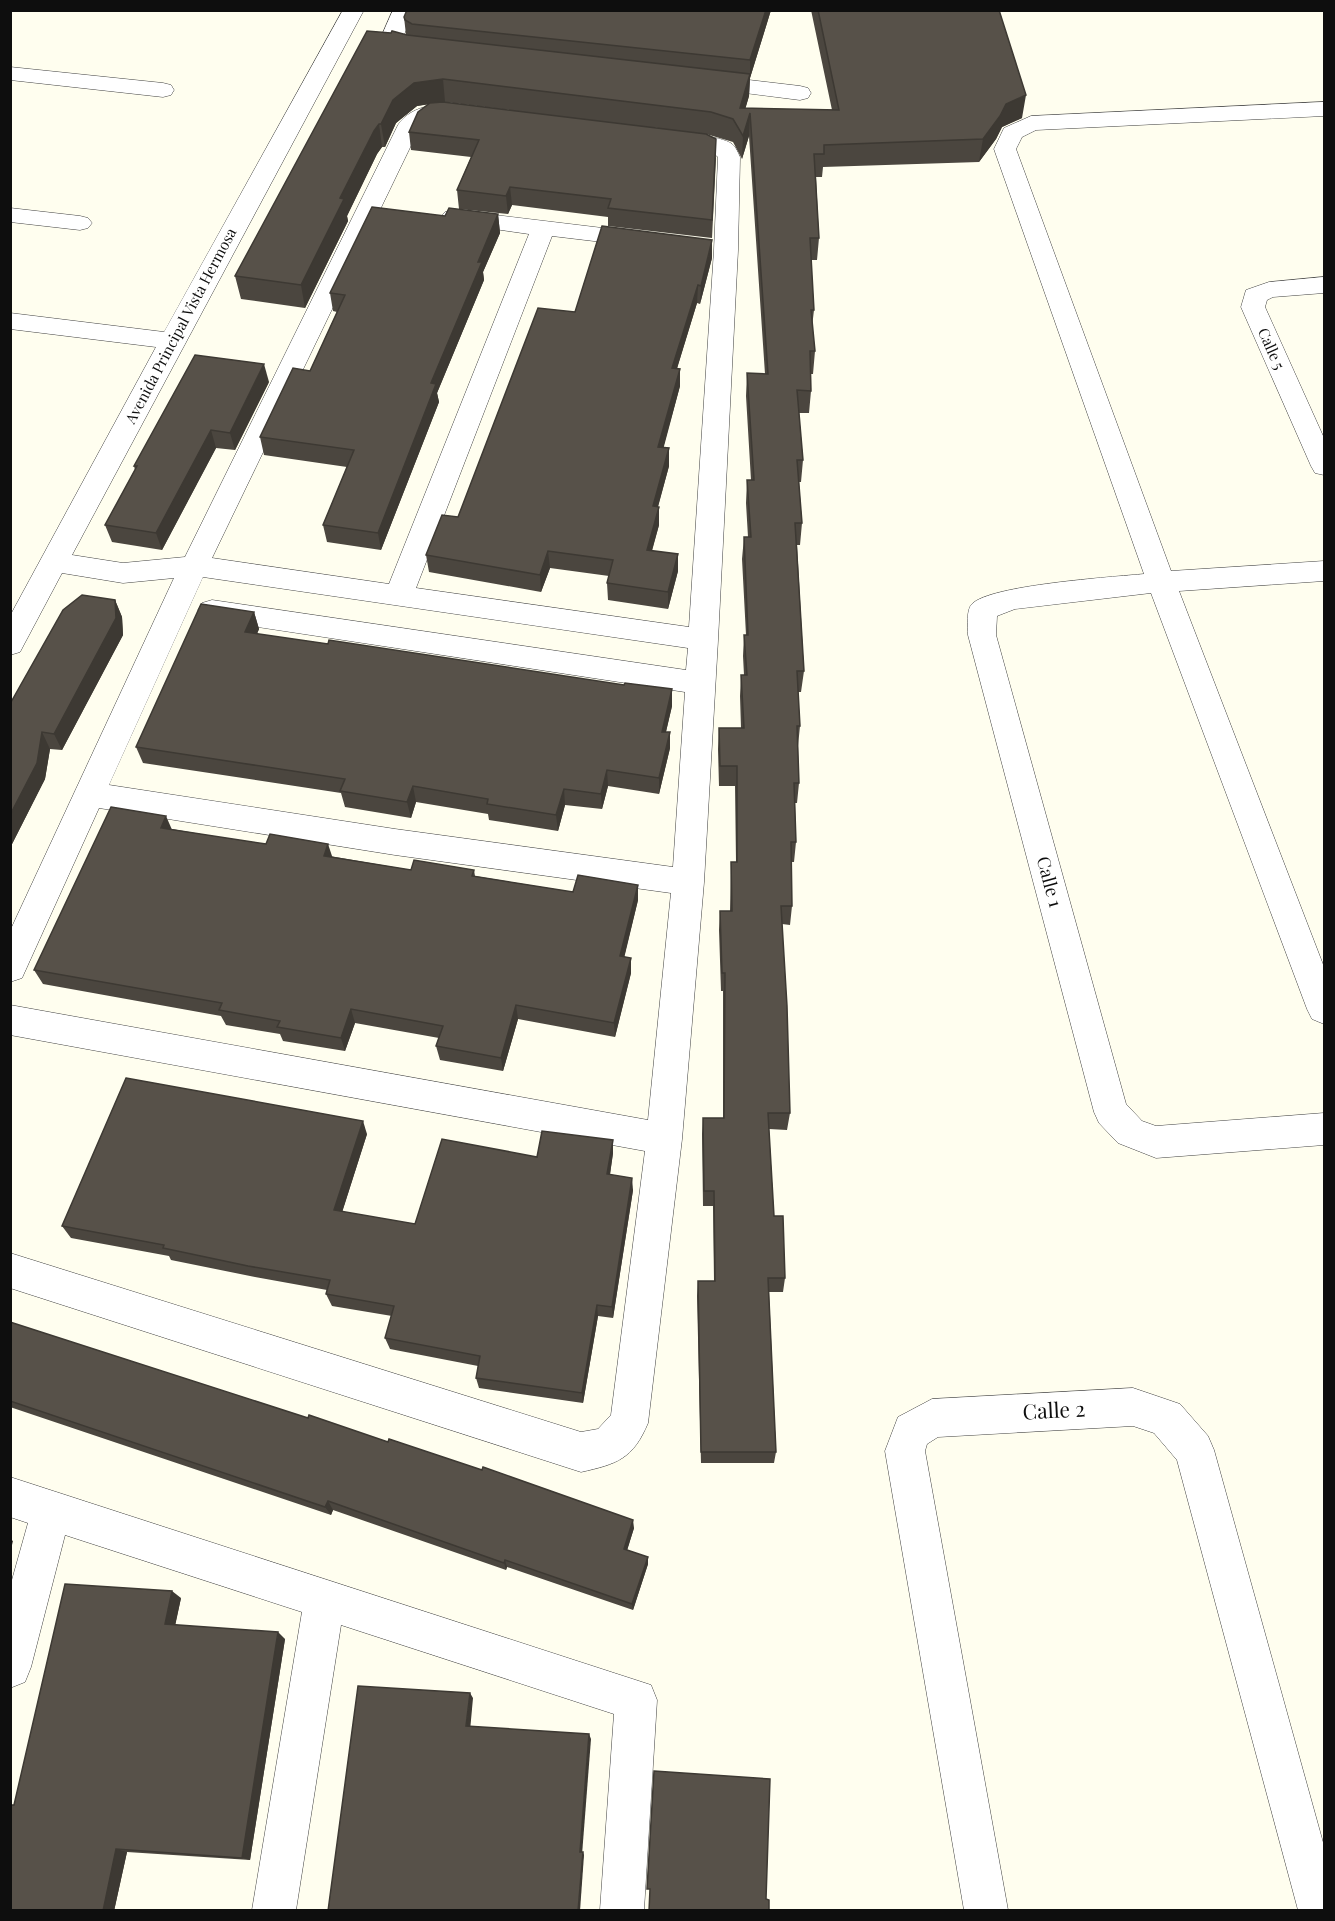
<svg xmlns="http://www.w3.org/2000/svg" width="1335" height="1921" viewBox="0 0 1335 1921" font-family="'Playfair Display',serif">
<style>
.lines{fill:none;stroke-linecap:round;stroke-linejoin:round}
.minor-casing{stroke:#414141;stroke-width:1}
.minor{fill:#fff;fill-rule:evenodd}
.wall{fill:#4b463f;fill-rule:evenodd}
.shaded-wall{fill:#3d3933}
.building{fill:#575149;stroke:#3d3933;stroke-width:1.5}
.labels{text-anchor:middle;stroke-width:6;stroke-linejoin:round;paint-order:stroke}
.far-street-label{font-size:15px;fill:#0e0e0e;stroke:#fff}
.street-label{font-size:18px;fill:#0e0e0e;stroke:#fff}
.near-street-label{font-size:21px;fill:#0e0e0e;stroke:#fff}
</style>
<rect width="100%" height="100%" fill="#fffeef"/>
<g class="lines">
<!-- minor casing -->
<g class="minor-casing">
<g id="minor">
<path d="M343 10H364L72 555 123 563 185 557 398 125C412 104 442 102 465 107L468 112 465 117 431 120 419 129 212 558 389 584 529 234 445 222 441 217 445 212 453 210 644 233 652 235 656 240 652 245 644 247 552 236 416 588 689 627 714 250 718 157C707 145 679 148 664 144L661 139 664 134C677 131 721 136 732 144 736 147 738 153 740 157L738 250 718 640 704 882 682 1139 648 1423C633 1459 617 1464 581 1472L10 1288V1253L581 1432 598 1429 611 1415 645 1151 10 1035V1005L648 1120 671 893 395 855 99 808 22 978 10 982V931L174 578 123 583 62 573 20 652 10 655V616L156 347 10 329V313L164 332ZM203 577 688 648 686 670 212 600 202 603 198 610 202 617 212 620 685 692 673 867 395 829 109 785Z"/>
<path d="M393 10H414L404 35 405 40 433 47 436 52 433 57C417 60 403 55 388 49L382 35Z"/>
<path d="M10 67 163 83 171 85 174 90 171 95 163 97 10 80Z"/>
<path d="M706 75 800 86 808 88 811 93 808 98 800 100 698 87 695 82 698 77Z"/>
<path d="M1324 102V116L1036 130 1022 137 1016 149 1171 571 1324 561V581L1179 591 1324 967V1024L1312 1019 1307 1009 1151 593 1015 609 997 616 996 635 1126 1104 1142 1121 1156 1126 1324 1113V1145L1156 1158 1118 1143 1099 1123 1094 1112 968 635C968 626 966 610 972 604 990 585 1113 577 1144 574L994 149 1004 128 1031 116Z"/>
<path d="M10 208 80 216 88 218 92 223 88 228 80 230 10 222Z"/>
<path d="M1324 277V293L1273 297 1267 300 1265 307 1324 438V475L1315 473 1311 466 1241 307 1246 290 1269 282Z"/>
<path d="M1133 1388 1180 1404 1208 1436 1214 1450 1324 1846V1910H1298L1177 1460 1154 1433 1133 1426 938 1437 927 1444 925 1451 1008 1910H964L885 1451 898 1417 932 1399Z"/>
<path d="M10 1477 651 1685 657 1700 644 1910H600L614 1714 341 1625 296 1910H252L302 1612 65 1535 31 1667 25 1682 10 1688V1587L28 1523 10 1517Z"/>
</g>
</g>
<!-- minor -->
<use href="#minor" class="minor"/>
</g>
<!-- wall -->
<g class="wall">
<path d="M771 10 750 78 749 96 745 109 832 110 811 10H999L1022 118 1002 127 996 139 979 162 823 167 822 177H816L819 238 817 260H811L814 310 812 327 815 351 813 374H810L811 391 809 413H799L803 460 801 482H799L802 523 800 545H797L804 671 801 692H798L800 726 798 746 799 783 797 803H795L796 842 794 862H792V906L790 925 782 924 790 1113 787 1130 769 1129 774 1216 785 1278 783 1292H769L776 1452 774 1463H701L697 1296 698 1281H714L713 1206H703L702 1134 703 1118H723V991H721L719 930 720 911H730L731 862H736L735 786H719L718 749 719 728H741L740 696 741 675H744L743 656 744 635H746L742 559 744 537H748L746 503 747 480H751L746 396 747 373 765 374 749 136 742 159 733 142 706 134 716 158 712 238 608 226V217L512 205 508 214 459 209 457 190 471 157 411 150 409 132 428 104 417 106 396 123 385 147H382L377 154 347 216 348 221 305 308 241 299 235 276 406 35 404 17ZM443 102H445L658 128Z"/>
<path d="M498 214 500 233 483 272 484 280 437 393 439 402 381 550 327 542 323 525 347 467 264 455 260 437 310 371 337 312 333 311 330 293 445 216Z"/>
<path d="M712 258 700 304 697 303 677 368 680 369V386L663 448H669V466L658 507H659V525L652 551 678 554V571L668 609 608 600 607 583 609 576 550 568 541 592 429 572 426 555 458 517 575 312Z"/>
<path d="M269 382 235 450 216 448 162 550 112 542 105 525 135 470 134 466Z"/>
<path d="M115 600 122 617 123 635 62 750 50 749 45 779 10 848V704Z"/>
<path d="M254 612 259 629 257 634 624 685 672 689V706L666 732H670V748L659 794 608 786 602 809 565 805 558 831 489 820 488 814 416 802 411 818 345 807 341 793 143 763 136 747Z"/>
<path d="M172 829 411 870H474L475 876 573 892 638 900 624 957 631 973 615 1037 518 1019 503 1071 440 1060 436 1046 439 1038 355 1023 345 1051 283 1041 280 1034 226 1025 221 1016 43 984 34 970Z"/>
<path d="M367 1134 342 1212 415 1224 537 1157 613 1153 610 1175 633 1190 613 1318 598 1316 583 1403 479 1388 476 1378 478 1366 390 1349 385 1338 392 1316 332 1306 326 1294 327 1290 255 1277 171 1260 169 1256 71 1238 62 1226Z"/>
<path d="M10 1322 634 1528 627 1550 648 1557V1564L633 1610 507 1567 506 1570 333 1510 331 1515 10 1407Z"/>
<path d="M181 1598 175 1625 285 1639 250 1860 127 1852 114 1911H10L14 1805Z"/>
</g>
<!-- shaded-wall -->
<g class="shaded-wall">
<path d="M766 10H771L750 78 749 96 739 131 740 108 750 74V60Z"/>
<path d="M443 79 445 102 417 106 396 123 385 147 381 124 393 100 414 83Z"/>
<path d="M1026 95 1022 118 1002 127 996 139 979 162 983 139 1006 104Z"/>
<path d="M750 113 749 136 742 159 743 136Z"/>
<path d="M379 124 382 147 377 154 347 216 348 221 305 308 301 285 340 198 374 131Z"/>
<path d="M510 187 512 205 508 214 506 196Z"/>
<path d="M498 214 500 233 483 272 484 280 437 393 439 402 381 550 378 533 431 383 478 262Z"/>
<path d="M712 240V258L700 304 701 286Z"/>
<path d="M698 285 697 303 672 385V368Z"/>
<path d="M264 364 269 382 235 450 230 433Z"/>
<path d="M680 369V386L659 465 658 447Z"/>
<path d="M211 430 216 448 162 550 156 533Z"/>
<path d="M669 448V466L653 524V506Z"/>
<path d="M659 507V525L647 567V550Z"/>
<path d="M548 551 550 568 541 592 540 575Z"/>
<path d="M678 554V571L668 609V592Z"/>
<path d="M115 600 122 617 123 635 62 750 54 734Z"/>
<path d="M254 612 259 629 250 649 245 632Z"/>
<path d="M672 689V706L662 748V732Z"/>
<path d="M42 732 50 749 45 779 10 848V815Z"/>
<path d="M670 732V748L659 794V778Z"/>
<path d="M607 770 608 786 602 809 601 794Z"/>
<path d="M413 786 416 802 411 818 407 802Z"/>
<path d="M564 789 565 805 558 831 556 815Z"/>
<path d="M166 816 173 832 161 828Z"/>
<path d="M328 844 333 859 324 856Z"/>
<path d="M638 885V900L621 971 620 956Z"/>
<path d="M631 958V973L615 1037 614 1023Z"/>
<path d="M516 1005 518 1019 503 1071 501 1058Z"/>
<path d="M351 1009 355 1023 345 1051 341 1038Z"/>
<path d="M363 1121 367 1134 339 1222 334 1210Z"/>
<path d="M613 1140V1153L608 1187 607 1174Z"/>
<path d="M632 1178 633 1190 613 1318 612 1307Z"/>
<path d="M597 1305 598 1316 583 1403 582 1393Z"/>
<path d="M328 1501 333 1510 331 1515 325 1507Z"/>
<path d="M633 1520 634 1528 625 1557 624 1549Z"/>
<path d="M10 1539 13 1541 10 1553Z"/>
<path d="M648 1557V1564L633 1610 632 1604Z"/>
<path d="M505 1560 507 1567 506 1570 504 1563Z"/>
<path d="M172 1591 181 1598 174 1631 165 1624Z"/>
<path d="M278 1632 285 1639 250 1860 242 1858Z"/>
<path d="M470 1693 473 1698 470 1731 466 1726Z"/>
<path d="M589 1734 591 1739 582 1855 580 1852Z"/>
<path d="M116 1849 127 1852 114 1911H103Z"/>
<path d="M583 1852 584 1855 580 1911H578Z"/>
</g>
<!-- building -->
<g class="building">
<path d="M407 10H766L750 60 412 24 405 20 404 17Z"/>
<path d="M818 10H999L1026 95 1006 104 1000 116 983 139 824 145V154H814L819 238H810L814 310H811L815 351H810L811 391 797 390 803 460H797L802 523H795L804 671H797L800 726H797L799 783H794L796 842H791L792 906H781L787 1006 790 1113H768L774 1216H783L785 1278H768L776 1452H701L698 1281H715L714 1191H704L703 1118H724L725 973H722L720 911H732L731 862H737V766H720L719 728H744L741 675H747L744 635H748L744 537H751L747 480H754L747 373 768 374 750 113 743 136 733 119 711 112 443 79 414 83 393 100 381 124H379L374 131 340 198 344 199 301 285 235 276 367 31 391 33 392 31 407 35 750 74 740 108 839 110Z"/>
<path d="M443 102 706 134 716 139 712 220 608 208 611 199 510 187 506 196 457 190 479 140 409 132 418 112 430 103Z"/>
<path d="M372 207 445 216 449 208 498 214 478 262H482L431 383 436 384 378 533 323 525 354 450 260 437 293 368 310 371 345 295 330 293Z"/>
<path d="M602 226 712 240 701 286 698 285 672 368 680 369 658 447 669 448 653 506 659 507 647 550 678 554 668 592 607 583 613 560 548 551 540 575 426 555 442 515 458 517 538 308 575 312Z"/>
<path d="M195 355 264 364 230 433 211 430 156 533 105 525 137 466H134Z"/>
<path d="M82 595 115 600 116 618 54 734 42 732 37 763 10 815V704L63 610Z"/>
<path d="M201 604 254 612 245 632 328 644 329 640 624 685 625 683 672 689 662 732H670L659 778 607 770 601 794 564 789 556 815 487 804 488 799 413 786 407 802 340 791 345 779 136 747Z"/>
<path d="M111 807 166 816 161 828 266 844 270 834 328 844 324 856 411 870 414 860 474 870 472 876 573 892 578 875 638 885 620 956 631 958 614 1023 516 1005 501 1058 436 1046 443 1026 351 1009 341 1038 277 1027 280 1021 219 1010 222 1003 34 970Z"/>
<path d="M126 1078 363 1121 334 1210 415 1224 442 1139 537 1157 542 1131 613 1140 607 1174 632 1178 612 1307 597 1305 582 1393 476 1378 480 1356 385 1338 394 1306 326 1294 330 1280 248 1266 163 1248 164 1245 62 1226Z"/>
<path d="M10 1322 308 1418 309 1415 388 1442 389 1439 482 1470 483 1467 633 1520 624 1549 648 1557 632 1604 505 1560 504 1563 328 1501 325 1507 10 1401Z"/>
<path d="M65 1584 172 1591 165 1624 278 1632 242 1858 116 1849 103 1911H10V1805H14Z"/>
<path d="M358 1686 470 1693 466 1726 589 1734 580 1852H583L578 1911H328Z"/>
<path d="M654 1771 770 1779 766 1899 769 1900V1911H649L650 1889H647Z"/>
</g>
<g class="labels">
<!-- far-street labels -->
<g class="far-street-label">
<text transform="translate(181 326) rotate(-62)" y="5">Avenida Principal Vista Hermosa</text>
<text transform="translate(1271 349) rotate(66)" y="5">Calle 5</text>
</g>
<!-- street labels -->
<g class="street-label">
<text transform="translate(1049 882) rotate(75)" y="6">Calle 1</text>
</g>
<!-- near-street labels -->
<g class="near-street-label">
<text transform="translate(1054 1411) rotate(-3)" y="7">Calle 2</text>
</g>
</g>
<!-- border -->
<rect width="1335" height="1921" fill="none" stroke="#0e0e0e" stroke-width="24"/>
</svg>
